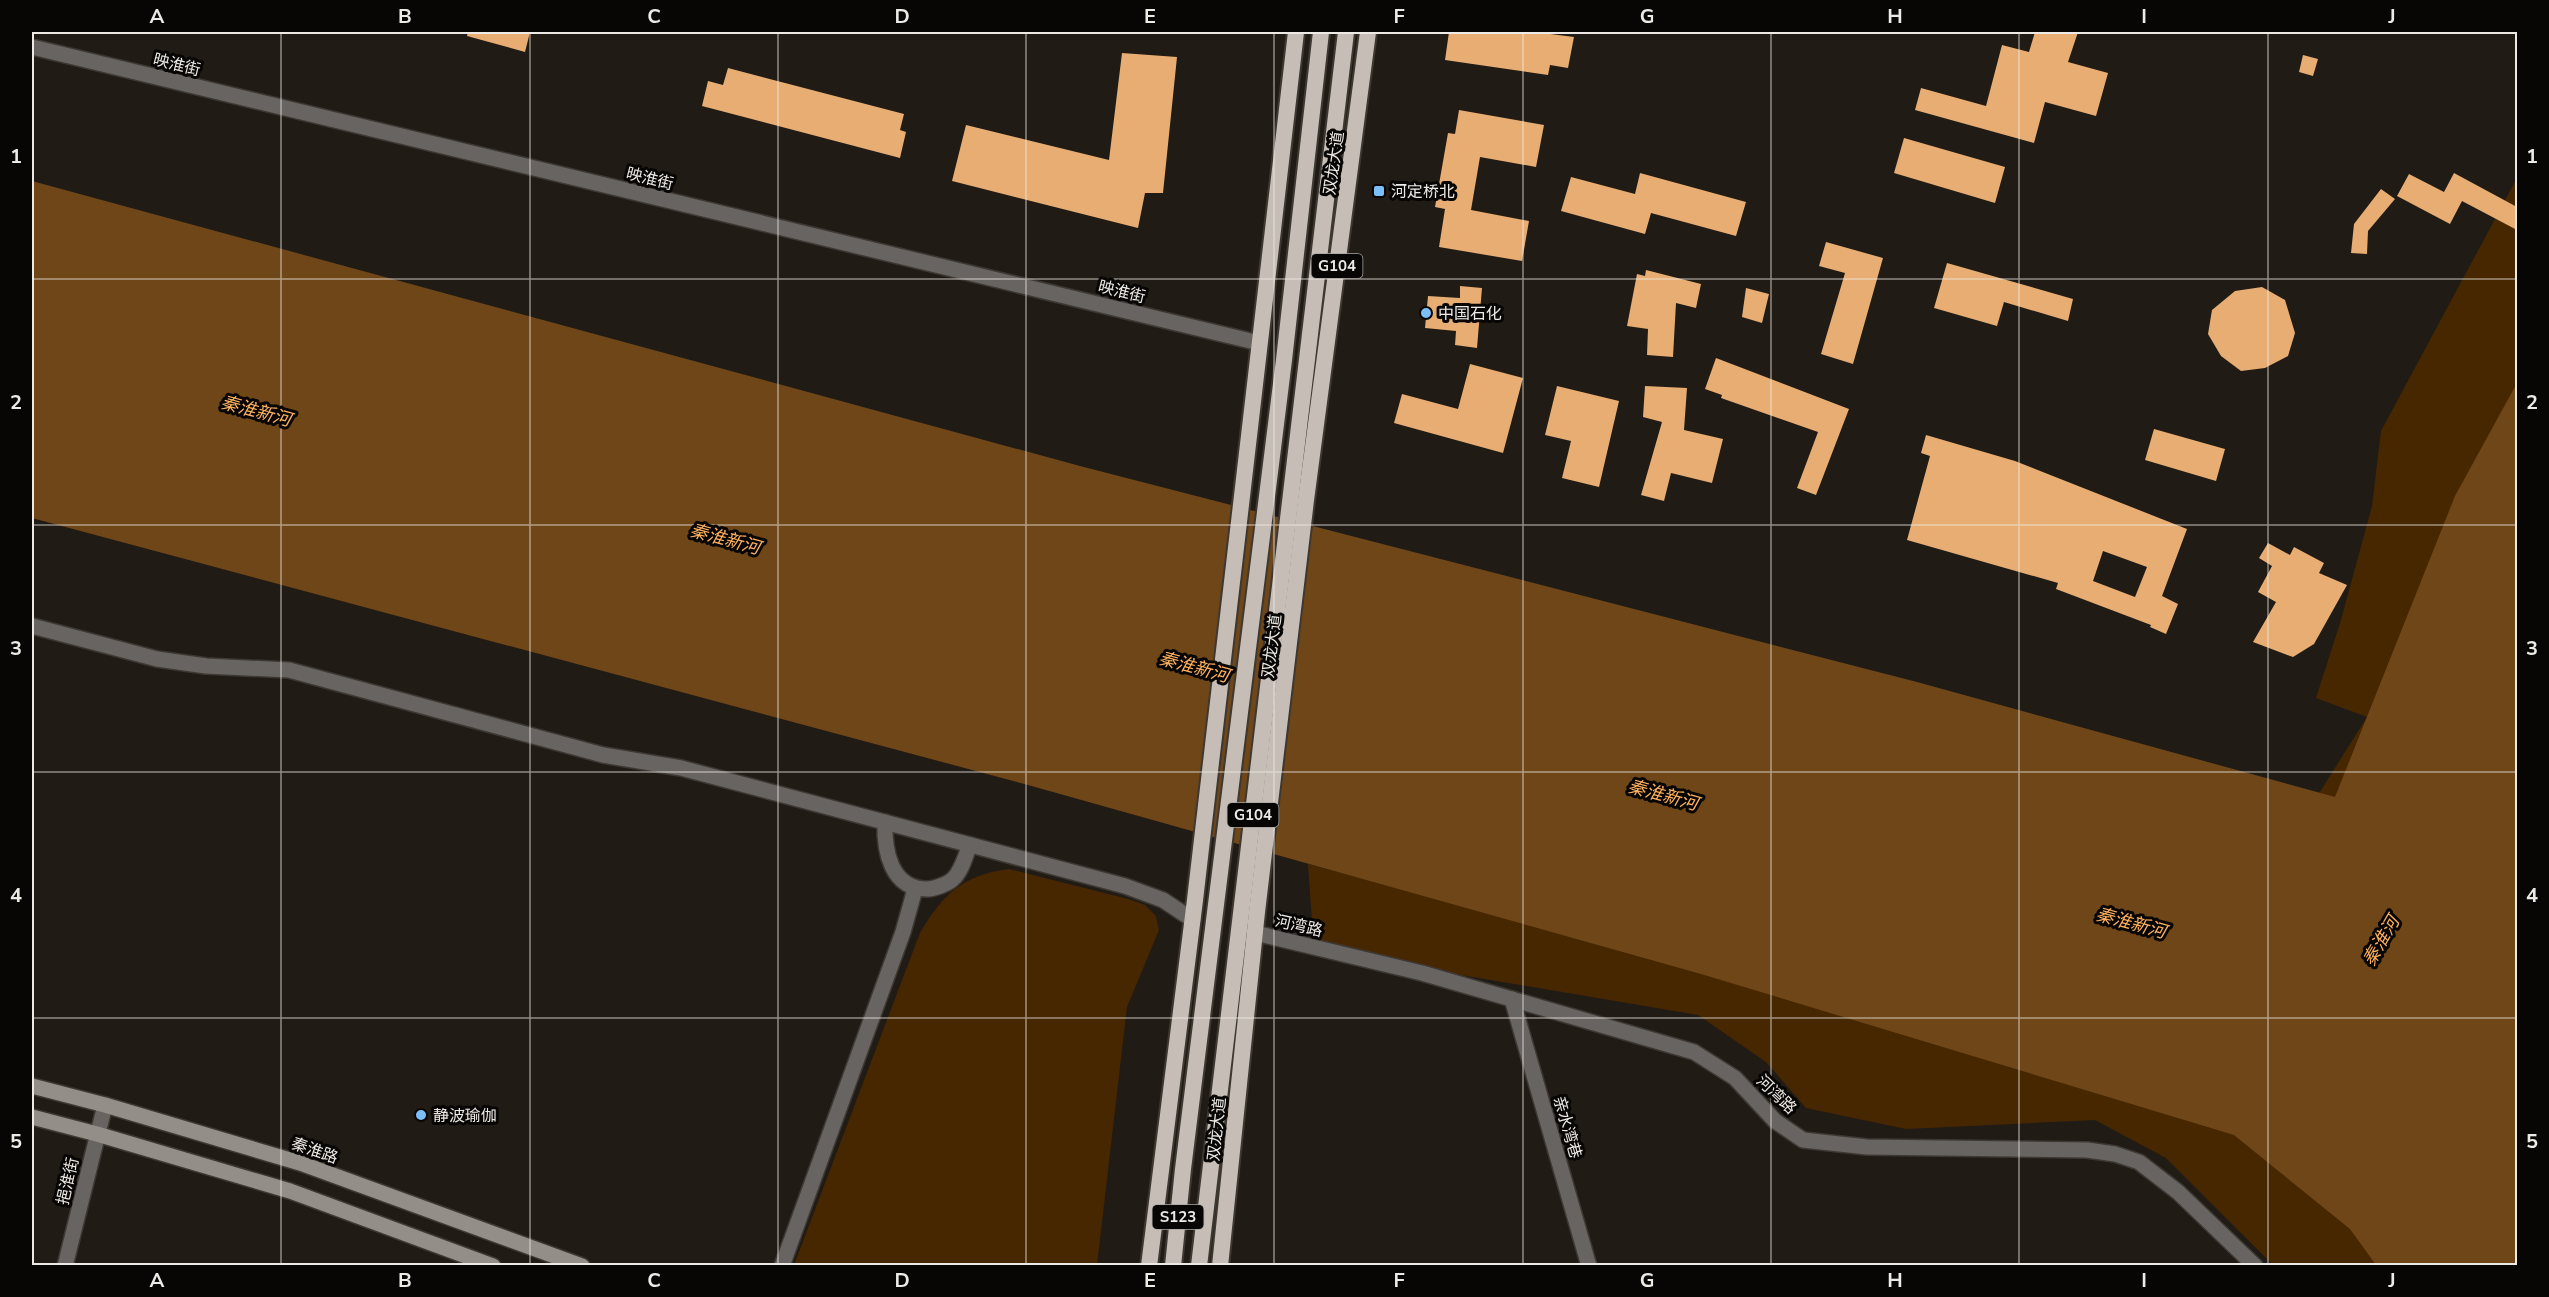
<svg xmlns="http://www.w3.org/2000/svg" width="2549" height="1297" viewBox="0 0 2549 1297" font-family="'Nunito Sans','Noto Sans SC',sans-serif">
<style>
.green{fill:#472700}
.water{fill:#6f4618}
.building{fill:#e7ad72;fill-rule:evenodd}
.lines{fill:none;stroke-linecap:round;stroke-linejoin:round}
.minor-casing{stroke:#3e3832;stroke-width:18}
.tertiary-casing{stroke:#3e3832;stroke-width:18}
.secondary-casing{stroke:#3e3832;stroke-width:18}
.trunk-casing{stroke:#3e3832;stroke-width:20}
.minor{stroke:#686461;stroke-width:15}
.tertiary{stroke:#686461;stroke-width:15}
.secondary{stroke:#948e89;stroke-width:15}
.trunk{stroke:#c6beb6;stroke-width:16}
.grid{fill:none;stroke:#ede9e5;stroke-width:1.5;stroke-opacity:0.55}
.poi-dot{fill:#7bbef8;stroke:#080604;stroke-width:2}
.labels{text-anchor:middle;stroke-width:6;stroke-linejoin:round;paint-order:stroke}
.shield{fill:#080604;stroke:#a8a5a2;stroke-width:1.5}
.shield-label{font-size:15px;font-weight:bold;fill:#ede9e5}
.street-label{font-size:16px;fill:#ede9e5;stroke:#080604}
.poi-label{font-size:16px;fill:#ede9e5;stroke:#080604;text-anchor:start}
.water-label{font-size:18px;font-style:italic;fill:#fdb05f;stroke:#080604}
.neatline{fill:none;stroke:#ede9e5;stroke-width:2}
.grid-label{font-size:20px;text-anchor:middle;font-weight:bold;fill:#ede9e5}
</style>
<rect width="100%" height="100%" fill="#211b15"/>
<!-- green -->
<g class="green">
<path d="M2517 178V1265H2273L2166 1158 2095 1120 1906 1129 1806 1108 1766 1062 1698 1015 1314 950 1308 864 2121 1080 2199 984 2367 717 2316 698 2341 620 2372 506 2381 431Z"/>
<path d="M1009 869 1128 899 1145 905 1156 916 1159 930 1127 1007 1097 1265H794L920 933C943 894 963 875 1009 869Z"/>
</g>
<!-- water -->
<path class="water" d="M32 181 1080 466 1917 682 2335 797 2455 496 2517 383V1265H2376L2350 1229 2234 1135 1701 974 1028 785 32 518Z"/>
<!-- building -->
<g class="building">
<path d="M468 32H530L525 52 467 36Z"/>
<path d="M1449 32H1535L1574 37 1568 68 1550 65 1548 75 1445 60Z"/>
<path d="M2035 32H2078L2068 62 2108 73 2096 116 2045 102 2034 143 1915 110 1921 88 1986 106 2002 45 2029 52Z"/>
<path d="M1122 53 1177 57 1163 193H1145L1138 228 952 181 966 125 1109 160Z"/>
<path d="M2303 55 2318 59 2313 76 2299 72Z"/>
<path d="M728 68 904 114 900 130 906 132 900 158 702 106 708 81 723 85Z"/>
<path d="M1459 110 1544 125 1536 167 1480 157 1471 210 1529 221 1522 261 1439 247 1445 209 1435 207 1448 133 1455 134Z"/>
<path d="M1904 138 2005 167 1995 203 1894 173Z"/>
<path d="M1640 173 1746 202 1736 236 1651 213 1645 234 1561 211 1571 177 1635 194Z"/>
<path d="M2454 173 2517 207V230L2462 201 2450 224 2397 196 2409 174 2444 192Z"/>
<path d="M2381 189 2395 199 2368 231 2367 254 2351 253 2354 224Z"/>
<path d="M1826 242 1883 258 1853 364 1821 354 1845 273 1819 266Z"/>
<path d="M1947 263 2073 299 2068 321 2004 302 1997 326 1934 308Z"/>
<path d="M1646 270 1701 284 1696 308 1676 303 1673 357 1647 355 1648 329 1627 326 1637 274 1645 276Z"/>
<path d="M1460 286 1482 288 1477 348 1455 345 1456 331 1425 328 1428 296 1460 298Z"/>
<path d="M2262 287 2285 300 2295 333 2288 356 2265 368 2241 371 2221 356 2208 334 2212 310 2235 291Z"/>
<path d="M1746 288 1769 294 1762 323 1742 317Z"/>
<path d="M1716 358 1849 409 1816 495 1797 488 1818 432 1721 398 1722 395 1705 389Z"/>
<path d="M1470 364 1523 378 1503 453 1394 423 1402 394 1458 409Z"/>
<path d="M1557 386 1619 401 1599 487 1562 478 1571 441 1545 435Z"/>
<path d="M1645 386 1687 388 1684 430 1723 439 1712 483 1671 473 1664 501 1641 495 1662 422 1643 417Z"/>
<path d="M2154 429 2225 449 2216 481 2145 460Z"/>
<path d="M1926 435 2015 461 2187 529 2162 596 2178 604 2166 634 2150 627 2151 625 2056 589 2058 583 1907 540 1930 456 1921 453ZM2103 551 2147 567 2135 597 2093 581Z"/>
<path d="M2268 543 2290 555 2294 547 2324 563 2319 573 2347 585 2314 644 2293 657 2253 642 2276 602 2258 592 2272 566 2259 558Z"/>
</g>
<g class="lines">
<!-- minor casing -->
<g class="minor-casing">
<g id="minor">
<path d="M32 47 1259 343"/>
<path d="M32 626 157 659 206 666 289 670 603 755 681 768 1125 886 1163 900 1193 920"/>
<path d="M885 822C884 851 891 889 927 889 934 889 948 884 953 879 962 871 965 856 970 845"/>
<path d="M1255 933 1422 973 1694 1052 1735 1078 1775 1121 1803 1140 1867 1147 2087 1150 2115 1154 2139 1162 2178 1192 2255 1266"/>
<path d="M1512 999 1589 1266"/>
<path d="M782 1266 903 932 915 889"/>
</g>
</g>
<!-- tertiary casing -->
<g class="tertiary-casing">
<path id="tertiary" d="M65 1266 105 1105"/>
</g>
<!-- secondary casing -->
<g class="secondary-casing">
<g id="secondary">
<path d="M32 1086 105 1105 300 1163 582 1266"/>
<path d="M32 1117 97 1134 290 1191 493 1266"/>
</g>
</g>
<!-- trunk casing -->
<g class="trunk-casing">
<g id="trunk">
<path d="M1149 1266 1195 900 1296 32"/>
<path d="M1173 1266 1183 1169 1284 360 1321 32"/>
<path d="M1199 1266 1346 32"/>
<path d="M1220 1266 1257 912 1306 500 1368 32"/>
</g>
</g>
<!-- minor -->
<use href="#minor" class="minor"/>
<!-- tertiary -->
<use href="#tertiary" class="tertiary"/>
<!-- secondary -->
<use href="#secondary" class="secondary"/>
<!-- trunk -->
<use href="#trunk" class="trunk"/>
</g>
<!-- grid -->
<path class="grid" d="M281 32V1266M530 32V1266M778 32V1266M1026 32V1266M1274 32V1266M1523 32V1266M1771 32V1266M2019 32V1266M2268 32V1266M32 279H2518M32 525H2518M32 772H2518M32 1018H2518"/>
<!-- markers -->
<g class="poi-dot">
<rect x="1373" y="185" width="12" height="12" rx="3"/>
<circle cx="1426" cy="313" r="6"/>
<circle cx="421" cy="1115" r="6"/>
</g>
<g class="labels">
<!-- shield labels -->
<g class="shield">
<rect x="1311.5" y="254" width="51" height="24" rx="4.5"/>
<rect x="1227.5" y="803" width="51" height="24" rx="4.5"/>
<rect x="1152.5" y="1205" width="51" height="24" rx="4.5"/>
</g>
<g class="shield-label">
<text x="1337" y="271">G104</text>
<text x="1253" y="820">G104</text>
<text x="1178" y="1222">S123</text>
</g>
<!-- street labels -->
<g class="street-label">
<text transform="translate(177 64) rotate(14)" y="6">映淮街</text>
<text transform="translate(1333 163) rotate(-82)" y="6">双龙大道</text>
<text transform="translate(650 178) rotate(14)" y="6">映淮街</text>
<text transform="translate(1122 291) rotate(14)" y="6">映淮街</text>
<text transform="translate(1271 646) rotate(-83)" y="6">双龙大道</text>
<text transform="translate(1299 925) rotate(13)" y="6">河湾路</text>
<text transform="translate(1777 1094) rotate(44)" y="6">河湾路</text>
<text transform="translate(1568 1127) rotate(74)" y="6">亲水湾巷</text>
<text transform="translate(1216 1129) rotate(-84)" y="6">双龙大道</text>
<text transform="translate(315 1150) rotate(19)" y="6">秦淮路</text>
<text transform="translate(67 1181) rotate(-77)" y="6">挹淮街</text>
</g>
<!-- poi labels -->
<g class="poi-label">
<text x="1391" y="197">河定桥北</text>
<text x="1438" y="319">中国石化</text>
<text x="433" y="1121">静波瑜伽</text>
</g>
<!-- water labels -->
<g class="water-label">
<text transform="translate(256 411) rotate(15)" y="6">秦淮新河</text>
<text transform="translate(725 539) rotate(15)" y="6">秦淮新河</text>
<text transform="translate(1194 667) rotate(15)" y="6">秦淮新河</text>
<text transform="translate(1663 795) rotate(15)" y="6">秦淮新河</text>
<text transform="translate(2131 923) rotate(15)" y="6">秦淮新河</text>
<text transform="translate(2381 941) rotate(-60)" y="6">秦淮河</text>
</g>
</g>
<!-- border -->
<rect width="2549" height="1297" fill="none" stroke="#080604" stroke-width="66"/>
<rect x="33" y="33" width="2483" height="1231" class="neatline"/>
<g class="grid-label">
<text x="157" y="23">A</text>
<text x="405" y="23">B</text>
<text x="654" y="23">C</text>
<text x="902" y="23">D</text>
<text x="1150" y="23">E</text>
<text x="1399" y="23">F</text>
<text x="1647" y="23">G</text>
<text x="1895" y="23">H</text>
<text x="2144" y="23">I</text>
<text x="2392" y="23">J</text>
<text x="16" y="163">1</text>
<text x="2532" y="163">1</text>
<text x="16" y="409">2</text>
<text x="2532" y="409">2</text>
<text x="16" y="655">3</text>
<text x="2532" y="655">3</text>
<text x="16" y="902">4</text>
<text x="2532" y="902">4</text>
<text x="16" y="1148">5</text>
<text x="2532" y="1148">5</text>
<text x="157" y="1287">A</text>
<text x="405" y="1287">B</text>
<text x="654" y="1287">C</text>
<text x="902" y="1287">D</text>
<text x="1150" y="1287">E</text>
<text x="1399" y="1287">F</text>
<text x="1647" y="1287">G</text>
<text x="1895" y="1287">H</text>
<text x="2144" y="1287">I</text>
<text x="2392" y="1287">J</text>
</g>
</svg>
